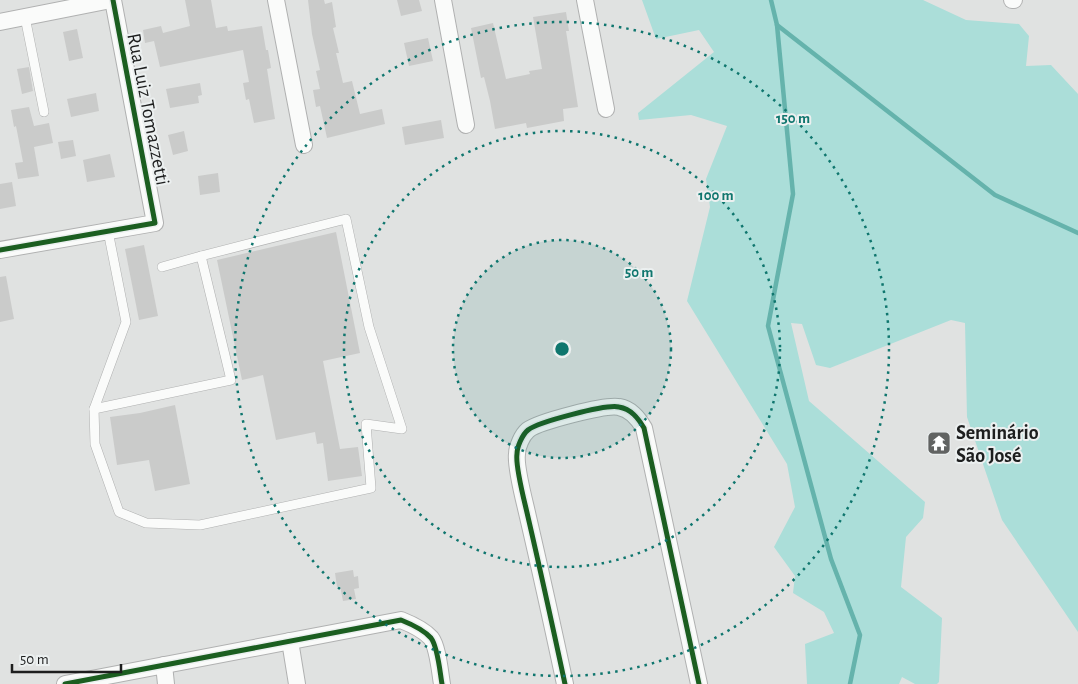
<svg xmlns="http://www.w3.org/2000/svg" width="1078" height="684" viewBox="0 0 1078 684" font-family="'Alegreya Sans',sans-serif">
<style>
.green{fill:#abded9}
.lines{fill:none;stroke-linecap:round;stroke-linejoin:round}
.stream{stroke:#65b3ac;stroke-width:4.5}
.building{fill:#cacbca}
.lane-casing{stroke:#b0b1b1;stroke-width:10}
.street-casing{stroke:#b0b1b1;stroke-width:18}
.lane{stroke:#fafbfa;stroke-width:9}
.street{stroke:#fafbfa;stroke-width:16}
.cycleway-casing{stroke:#ecf0f0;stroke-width:8}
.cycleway{stroke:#1b5e20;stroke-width:5}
.ring{fill:none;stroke:#0f766e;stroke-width:2.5;stroke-dasharray:2.5 5}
.labels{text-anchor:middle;stroke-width:4;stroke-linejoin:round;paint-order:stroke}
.street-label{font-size:20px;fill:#1d1e1e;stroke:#ecf0f0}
.poi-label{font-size:20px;font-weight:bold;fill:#1d1e1e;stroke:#ecf0f0;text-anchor:start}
.centre{fill:#0f766e;stroke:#ecf0f0;stroke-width:2.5}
.ring-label{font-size:15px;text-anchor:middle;font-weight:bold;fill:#0f766e;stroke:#ecf0f0;stroke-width:4;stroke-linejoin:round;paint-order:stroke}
</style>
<rect width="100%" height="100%" fill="#e0e2e1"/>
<!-- green -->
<path class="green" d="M642 0H923L966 20 1019 24 1029 36 1026 66 1051 65 1078 94V632L1002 520 967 417 965 323 951 320 830 368 816 365 802 324 791 323 809 401 925 502 923 518 906 537 901 587 942 618 939 682 937 684H915L902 677 899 684H807L805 644 834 633 824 612 793 593 795 576 774 547 795 507 787 464 687 301 710 207 706 179 727 126 691 115 639 120 638 113 714 52 699 30 656 39Z"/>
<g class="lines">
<!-- stream -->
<g class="stream">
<path d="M771 0 777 25 793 194 768 326 831 559 860 635 850 684"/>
<path d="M777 25 995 195 1078 233"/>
</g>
</g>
<!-- building -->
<g class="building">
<path d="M185 0H211L216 28 227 26 228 31 262 26 266 50H268L271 68 267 69 275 119 254 123 249 99 246 100 243 83 249 82 243 50 160 67 154 41 145 43 143 30 161 26 163 33 190 26Z"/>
<path d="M308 0H324L325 4 332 2 336 27 333 28 339 53H336L343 83 352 81 360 114 382 109 385 124 327 138 320 106 316 107 313 90 320 89 316 71 320 70 312 34Z"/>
<path d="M397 0H419L422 11 401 16Z"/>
<path d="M566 12 569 31H566L578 107 563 109 564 121 527 128 526 123 495 129 490 101 484 77 481 78 471 28 493 23 506 79 530 74 529 71 542 69 533 17Z"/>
<path d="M77 29 83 58 69 61 63 32Z"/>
<path d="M428 38 433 61 409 66 404 43Z"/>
<path d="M29 67 33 91 22 94 17 69Z"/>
<path d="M200 83 202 95 198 96 199 103 170 108 166 89Z"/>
<path d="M96 93 99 111 71 117 67 99Z"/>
<path d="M29 107 34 126 49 123 53 143 34 147 39 176 18 179 15 163 23 162 16 126 14 127 11 110Z"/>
<path d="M441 120 444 138 405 145 402 127Z"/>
<path d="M184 131 188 151 173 155 168 135Z"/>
<path d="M73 140 76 156 61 159 58 142Z"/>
<path d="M110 154 115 177 87 182 83 160Z"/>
<path d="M218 173 220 192 200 195 198 176Z"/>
<path d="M12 182 16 206 0 209V184Z"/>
<path d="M336 232 360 353 323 361 340 449 358 447 362 476 328 481 323 443 317 444 315 432 276 440 263 375 242 380 217 260Z"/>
<path d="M144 245 158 316 139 320 125 249Z"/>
<path d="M6 276 14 319 0 322V277Z"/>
<path d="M175 405 190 484 155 491 149 460 117 465 110 417 140 413Z"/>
<path d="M353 570 354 577 358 576 359 588 354 589 356 599 343 601 340 586 337 587 335 573Z"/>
</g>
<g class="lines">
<!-- lane casing -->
<g class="lane-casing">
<g id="lane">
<path d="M25 17 44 112"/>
<path d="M108 231 126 322 94 409 95 444 119 512 146 523 200 525 371 488 366 424 402 429 369 327 346 219 201 256"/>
<path d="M94 409 231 380 201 256 162 267"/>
</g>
</g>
<!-- street casing -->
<g class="street-casing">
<g id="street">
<path d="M276 0 304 145"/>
<path d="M443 0 466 125"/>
<path d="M585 0 606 109"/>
<path d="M1012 0H1014"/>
<path d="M0 22 111 0"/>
<path d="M0 250 155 223 113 0"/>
<path d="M290 641 297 684"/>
<path d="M164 665 166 684"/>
<path d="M65 684 401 620C411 624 424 630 431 638 438 647 440 673 442 684"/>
<path d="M565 684C553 628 541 573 528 517 525 503 515 467 517 454 517 447 522 435 528 430 538 422 606 404 619 407 631 409 638 418 644 428L699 684"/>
</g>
</g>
<!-- lane -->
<use href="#lane" class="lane"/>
<!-- street -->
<use href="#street" class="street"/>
<!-- cycleway casing -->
<g class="cycleway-casing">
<g id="cycleway">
<path d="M0 250 155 223 113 0"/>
<path d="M65 684 401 620C411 624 424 630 431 638 438 647 440 673 442 684"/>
<path d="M565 684C553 628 541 573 528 517 525 503 515 467 517 454 517 447 522 435 528 430 538 422 606 404 619 407 631 409 638 418 644 428L699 684"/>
</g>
</g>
<!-- cycleway -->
<use href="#cycleway" class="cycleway"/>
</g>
<!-- distance rings -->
<circle cx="562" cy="349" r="109" fill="#0f766e" fill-opacity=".12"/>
<g class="ring">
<circle cx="562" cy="349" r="109"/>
<circle cx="562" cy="349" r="218"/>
<circle cx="562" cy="349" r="327"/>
</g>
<!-- icons -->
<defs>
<g id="temple-square" transform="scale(1.25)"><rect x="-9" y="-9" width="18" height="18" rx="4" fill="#616362" stroke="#ecf0f0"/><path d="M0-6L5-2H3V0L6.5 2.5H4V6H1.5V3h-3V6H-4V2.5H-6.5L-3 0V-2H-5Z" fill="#fff"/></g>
</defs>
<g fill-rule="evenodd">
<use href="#temple-square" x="939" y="443"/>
</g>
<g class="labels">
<!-- street labels -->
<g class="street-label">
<text transform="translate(149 109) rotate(79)" y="7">Rua Luiz Tomazzetti</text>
</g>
<!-- poi labels -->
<g class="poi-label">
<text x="956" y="439">Seminário<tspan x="956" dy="23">São José</tspan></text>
</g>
</g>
<circle cx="562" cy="349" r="8" class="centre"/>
<g class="ring-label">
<text x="793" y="123">150 m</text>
<text x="716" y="200">100 m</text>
<text x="639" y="277">50 m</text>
</g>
<!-- scale -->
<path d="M12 664v8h109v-8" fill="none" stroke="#1d1e1e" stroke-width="2.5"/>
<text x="20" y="664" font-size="15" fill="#1d1e1e" stroke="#ecf0f0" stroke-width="4" paint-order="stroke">50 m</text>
</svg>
